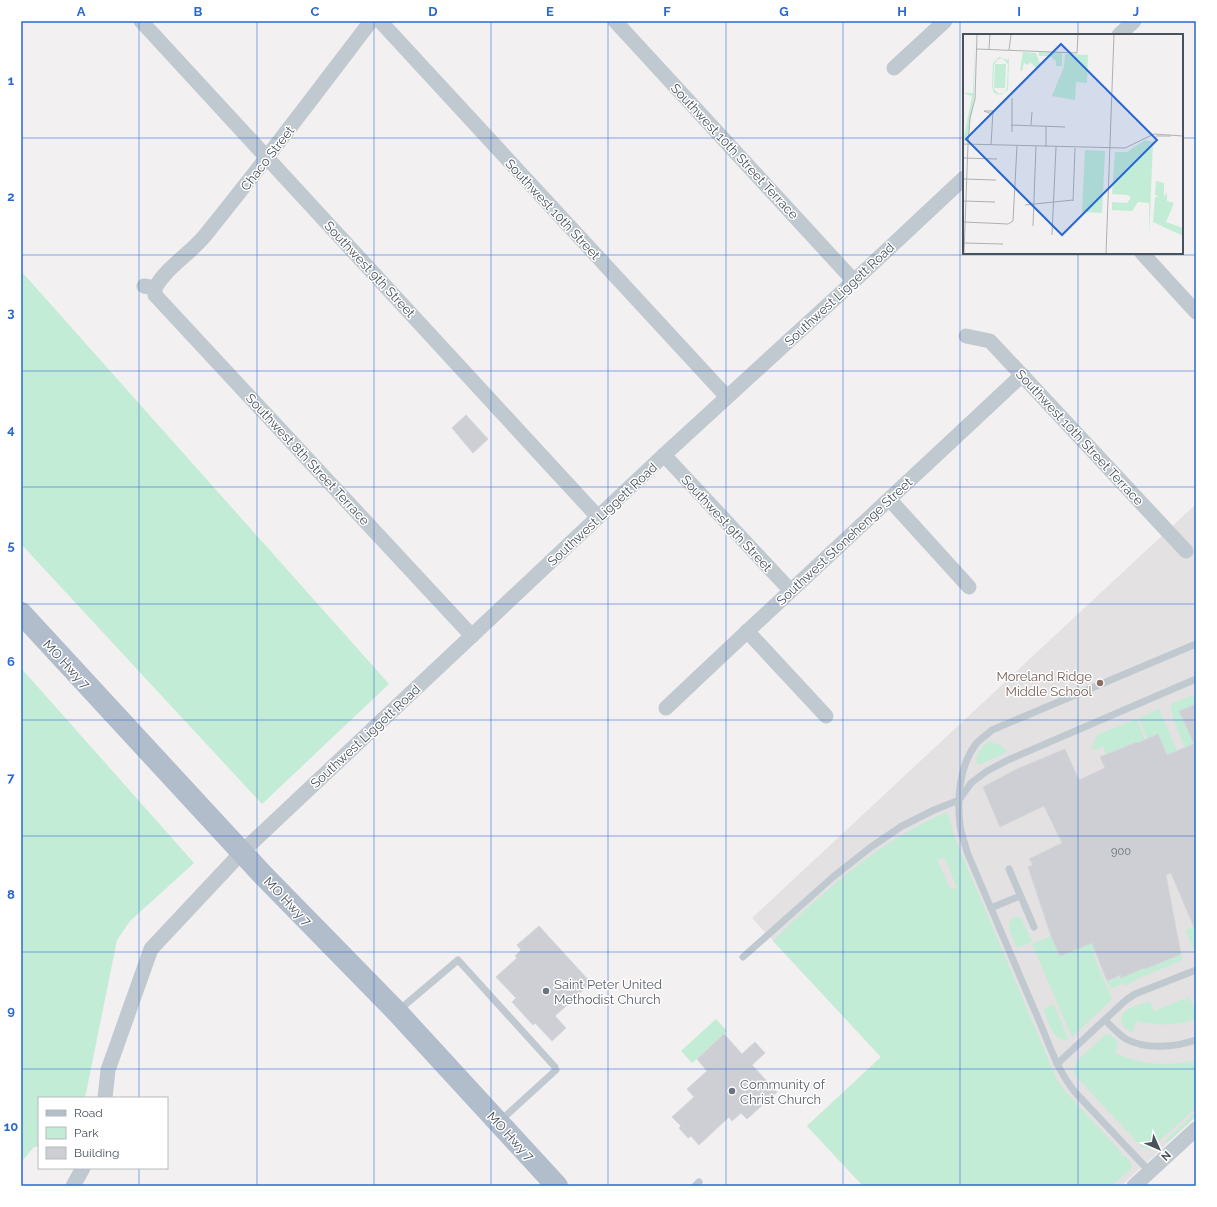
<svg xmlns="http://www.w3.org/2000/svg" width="1217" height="1207" viewBox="0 0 1217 1207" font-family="Raleway,sans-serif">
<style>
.education{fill:#e3e1e1}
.green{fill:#c2ecd5;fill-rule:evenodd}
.building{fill:#cdcfd4;stroke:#d4d6da}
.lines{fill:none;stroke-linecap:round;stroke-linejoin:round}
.lane{stroke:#c1c9d0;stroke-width:7}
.street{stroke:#c1c9d0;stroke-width:15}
.primary{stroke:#b2bdcc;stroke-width:22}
.grid{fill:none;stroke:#2868d3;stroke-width:1;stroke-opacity:0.55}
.education-dot{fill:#8d6e63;stroke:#fff;stroke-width:1.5}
.worship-dot{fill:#6b7280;stroke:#fff;stroke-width:1.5}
.labels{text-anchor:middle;stroke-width:3;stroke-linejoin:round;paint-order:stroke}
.number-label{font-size:11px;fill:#6a7179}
.street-label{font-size:13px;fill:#49525b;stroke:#fff}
.education-label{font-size:13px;fill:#785e54;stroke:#fff;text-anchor:end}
.worship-label{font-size:13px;fill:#5b616d;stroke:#fff;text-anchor:start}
.inset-road{fill:none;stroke:#aeb1b4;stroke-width:1}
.view{fill:#2868d3;fill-opacity:0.15;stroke:#2868d3;stroke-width:2}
.inset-edge{fill:none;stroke:#49525b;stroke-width:2}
.neatline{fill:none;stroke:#2868d3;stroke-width:1.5}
.grid-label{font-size:13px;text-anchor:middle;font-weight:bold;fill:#2868d3}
</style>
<rect width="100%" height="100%" fill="#f2f0f0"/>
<!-- education -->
<path class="education" d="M1196 504V1117L1121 1186H863L807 1126 881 1057 752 918Z"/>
<!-- green -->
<g class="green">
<path d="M21 271 389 684 262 804 21 544Z"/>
<path d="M21 668 194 863 130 921 117 940 85 1098H39V1146L34 1147 21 1162Z"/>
<path d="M1193 695 1196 704 1179 711 1191 738 1196 743 1185 748 1173 719 1171 704Z"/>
<path d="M1159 709 1177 751 1167 755 1158 734 1147 739 1139 718Z"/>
<path d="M1136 719 1145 740 1138 743 1137 742 1106 754 1103 746 1093 750 1092 747 1097 735Z"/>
<path d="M988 742C995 743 1003 745 1007 751L1003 754 980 764H977C974 755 982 748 988 742Z"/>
<path d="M945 813 948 814 954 836 1057 1080 1065 1091 1119 1150 1122 1153 1120 1155 1122 1156H1125L1130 1161 1132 1168 1111 1186H863L807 1126 881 1057 773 941C824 891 879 841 945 813ZM944 857 957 887 951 890 937 860Z"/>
<path d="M1016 916 1021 918 1032 942 1017 948C1013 938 1002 922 1016 916Z"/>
<path d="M1194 927 1196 932V953H1195L1185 930Z"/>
<path d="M1051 936 1060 956 1092 943 1095 953 1093 954 1112 999 1072 1037 1032 944Z"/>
<path d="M1181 954 1183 960 1137 979 1125 986 1123 983 1111 989 1107 981 1144 968 1145 969Z"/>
<path d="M1189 997 1196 1013V1019C1176 1026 1157 1026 1136 1021L1133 1031 1131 1032C1122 1028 1116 1017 1127 1010 1133 1006 1141 1004 1148 1002H1150L1154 1011 1181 1000 1184 999 1186 1001 1188 1000 1187 998Z"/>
<path d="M1054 1004 1067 1036 1069 1040C1052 1041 1049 1023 1044 1011L1045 1008Z"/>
<path d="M716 1019 727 1031 692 1063 681 1051Z"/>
<path d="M1106 1034 1110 1035 1118 1042 1115 1053C1140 1065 1168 1067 1196 1060V1108L1150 1149 1142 1147 1074 1074V1069L1076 1062Z"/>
<path d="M1196 1112V1116L1169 1141 1167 1142 1165 1141Z"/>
</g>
<!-- building -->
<g class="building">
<path d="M466 415 488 439 473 453 452 428Z"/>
<path d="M1196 704V932L1171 873 1166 875 1181 954 1145 969 1144 968 1121 978 1120 975 1107 981 1092 943 1060 956 1051 936 1028 867 1033 865 1029 859 1062 843 1044 806 1000 827 983 787 1017 769 1065 749 1079 780 1105 768 1100 757 1137 742 1138 743 1158 734 1167 755 1194 744 1179 711Z"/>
<path d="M539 926 591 983 555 1016 566 1028 552 1041 535 1023 533 1025 512 1002 516 998 496 977 517 958 515 956 521 950 517 945Z"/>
<path d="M724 1034 742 1054 755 1042 765 1053 752 1065 777 1092 747 1119 741 1113 732 1121 729 1117 699 1145 691 1136 688 1138 679 1128 681 1126 672 1117 694 1097 687 1089 707 1071 697 1059Z"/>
</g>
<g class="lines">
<!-- lane -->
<g class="lane">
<path d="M1009 869 1034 927"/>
<path d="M991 908 1020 896"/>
<path d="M743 957 833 877 871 847 902 826 934 810 959 800 971 783 987 771 1008 760 1196 679"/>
<path d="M399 1010 458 960 555 1067 556 1070 500 1121"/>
<path d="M1105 1020C1111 1026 1118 1034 1126 1039 1146 1050 1175 1047 1196 1040"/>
<path d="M1057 1064 1126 1000 1135 994 1196 970"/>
<path d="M1150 1172 1074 1091C1055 1067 1047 1037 1034 1009 1012 957 989 904 967 852 965 843 961 834 960 825 957 799 959 766 976 744 980 739 987 735 992 730L1196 644"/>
<path d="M695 1186 699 1182"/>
</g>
<!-- street -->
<g class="street">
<path d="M141 21 598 517"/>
<path d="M380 21 727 397"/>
<path d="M615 21 854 281"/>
<path d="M1119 35 1134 21"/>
<path d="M894 68 945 21"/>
<path d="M1142 253 1196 312"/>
<path d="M144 286 155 288V295L472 636"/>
<path d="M155 288C167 266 192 253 207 233 263 164 317 92 371 21"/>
<path d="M966 336 990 341 1186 551"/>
<path d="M664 455 790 590"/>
<path d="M890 500 969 587"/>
<path d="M747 631 826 716"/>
<path d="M666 708C784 596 904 486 1022 375"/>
<path d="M105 1098 108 1070 151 949 242 852 664 455 854 281 964 178"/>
<path d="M73 1186 83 1168"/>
<path d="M1134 1186 1196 1129"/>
</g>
<!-- primary -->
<path class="primary" d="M21 613 262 874 397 1012 557 1186"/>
</g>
<!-- grid -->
<path class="grid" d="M139 21V1098M257 21V1186M374 21V1186M491 21V1186M608 21V1186M726 21V1186M843 21V1186M960 21V1186M1078 21V35M21 138H964M1182 138H1196M1078 253V1186M21 255H1196M21 371H1196M21 487H1196M21 604H1196M21 720H1196M21 836H1196M21 952H1196M21 1069H1196M139 1168V1186"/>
<!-- markers -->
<circle class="education-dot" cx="1100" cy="683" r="4"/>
<g class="worship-dot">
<circle cx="546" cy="991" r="4"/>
<circle cx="732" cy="1091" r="4"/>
</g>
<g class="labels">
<!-- number labels -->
<g class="number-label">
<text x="1121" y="855">900</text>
</g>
<!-- street labels -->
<g class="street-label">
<text transform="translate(735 151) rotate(47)" y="5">Southwest 10th Street Terrace</text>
<text transform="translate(267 158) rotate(-52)" y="5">Chaco Street</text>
<text transform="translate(553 209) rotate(47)" y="5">Southwest 10th Street</text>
<text transform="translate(370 269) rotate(47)" y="5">Southwest 9th Street</text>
<text transform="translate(839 294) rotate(-43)" y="5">Southwest Liggett Road</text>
<text transform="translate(1080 437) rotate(47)" y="5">Southwest 10th Street Terrace</text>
<text transform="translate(308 459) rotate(47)" y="5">Southwest 8th Street Terrace</text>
<text transform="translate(602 514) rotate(-43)" y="5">Southwest Liggett Road</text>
<text transform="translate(727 523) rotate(47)" y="5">Southwest 9th Street</text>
<text transform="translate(844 541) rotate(-43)" y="5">Southwest Stonehenge Street</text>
<text transform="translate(67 664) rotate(47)" y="5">MO Hwy 7</text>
<text transform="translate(365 736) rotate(-43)" y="5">Southwest Liggett Road</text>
<text transform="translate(288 901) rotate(46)" y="5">MO Hwy 7</text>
<text transform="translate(511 1136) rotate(47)" y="5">MO Hwy 7</text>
</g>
<!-- education labels -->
<g class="education-label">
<text x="1092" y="681">Moreland Ridge<tspan x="1092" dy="15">Middle School</tspan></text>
</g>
<!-- worship labels -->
<g class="worship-label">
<text x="554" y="989">Saint Peter United<tspan x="554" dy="15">Methodist Church</tspan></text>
<text x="740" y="1089">Community of<tspan x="740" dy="15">Christ Church</tspan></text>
</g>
</g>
<!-- overview -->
<g transform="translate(963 34)">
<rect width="220" height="220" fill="#f2f0f0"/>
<path d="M12 3 11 65 4 107 0 108 9 62 0 59H10ZM60 18 73 19 77 30 73 34 67 28 65 31 61 29 59 37 57 36ZM76 18 97 19 99 20V32H93V27L87 22 88 19 86 22H76ZM102 20 125 21 124 49 113 48 112 66 89 62 101 33ZM36 23 45 26 46 23 45 56 37 61 31 59 29 53 30 29ZM39 24 45 30 44 54 42 58 36 60 30 54 31 31 34 26ZM32 30H43L42 54H31ZM182 106 190 108 186 203V169L175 168 169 177 149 176V168L164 169 168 164 165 161 149 160 152 118H164ZM122 116 142 117 139 179 119 178ZM193 147 201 149V163L204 158V167L211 169 203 188 220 194V202L190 188 192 163H196L192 161Z" fill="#c2ecd5" fill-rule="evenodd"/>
<path class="inset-road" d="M14 15 114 19 115 0M26 15 27 0M46 16 48 1M49 64V98M48 91 102 93M68 91 69 78M193 102H208M0 110 162 114 191 100 220 102M28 111 30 77H21L29 80M83 113V92M0 124 34 125M0 145 33 146M0 167 32 168M110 167 112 114M62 171 110 166M1 188 45 190 50 187 54 112M70 192 73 112M89 201 93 113M0 209 40 210M1 220 5 110 7 84 12 65 14 0M143 220 151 0"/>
<path class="view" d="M98 10 194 106 99 201 3 105Z"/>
<rect width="220" height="220" class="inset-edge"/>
</g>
<!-- border -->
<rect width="1217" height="1207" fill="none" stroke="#ffffff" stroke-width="44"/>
<!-- legend -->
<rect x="38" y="1097" width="130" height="72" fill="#ffffff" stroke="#b6babd"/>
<rect x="46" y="1110" width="20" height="6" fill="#b2bdcc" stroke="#b6babd"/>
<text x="74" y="1117" font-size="12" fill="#49525b">Road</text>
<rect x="46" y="1127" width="20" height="12" fill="#c2ecd5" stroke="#b6babd"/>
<text x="74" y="1137" font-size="12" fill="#49525b">Park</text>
<rect x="46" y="1147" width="20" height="12" fill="#cdcfd4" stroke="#b6babd"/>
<text x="74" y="1157" font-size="12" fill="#49525b">Building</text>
<!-- north arrow -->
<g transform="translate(1159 1149) rotate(135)" stroke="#ffffff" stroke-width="3" paint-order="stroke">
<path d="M0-3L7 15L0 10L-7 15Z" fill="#49525b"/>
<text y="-6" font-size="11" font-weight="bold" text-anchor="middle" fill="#49525b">N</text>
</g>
<rect x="22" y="22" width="1173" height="1163" class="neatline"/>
<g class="grid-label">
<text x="81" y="16">A</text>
<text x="198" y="16">B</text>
<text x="315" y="16">C</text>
<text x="433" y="16">D</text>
<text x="550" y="16">E</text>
<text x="667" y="16">F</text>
<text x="784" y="16">G</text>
<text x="902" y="16">H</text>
<text x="1019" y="16">I</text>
<text x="1136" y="16">J</text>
<text x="11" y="85">1</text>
<text x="11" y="201">2</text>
<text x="11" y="317">3</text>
<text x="11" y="434">4</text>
<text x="11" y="550">5</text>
<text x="11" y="666">6</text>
<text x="11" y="782">7</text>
<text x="11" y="899">8</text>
<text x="11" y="1015">9</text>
<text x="11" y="1131">10</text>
</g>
</svg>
